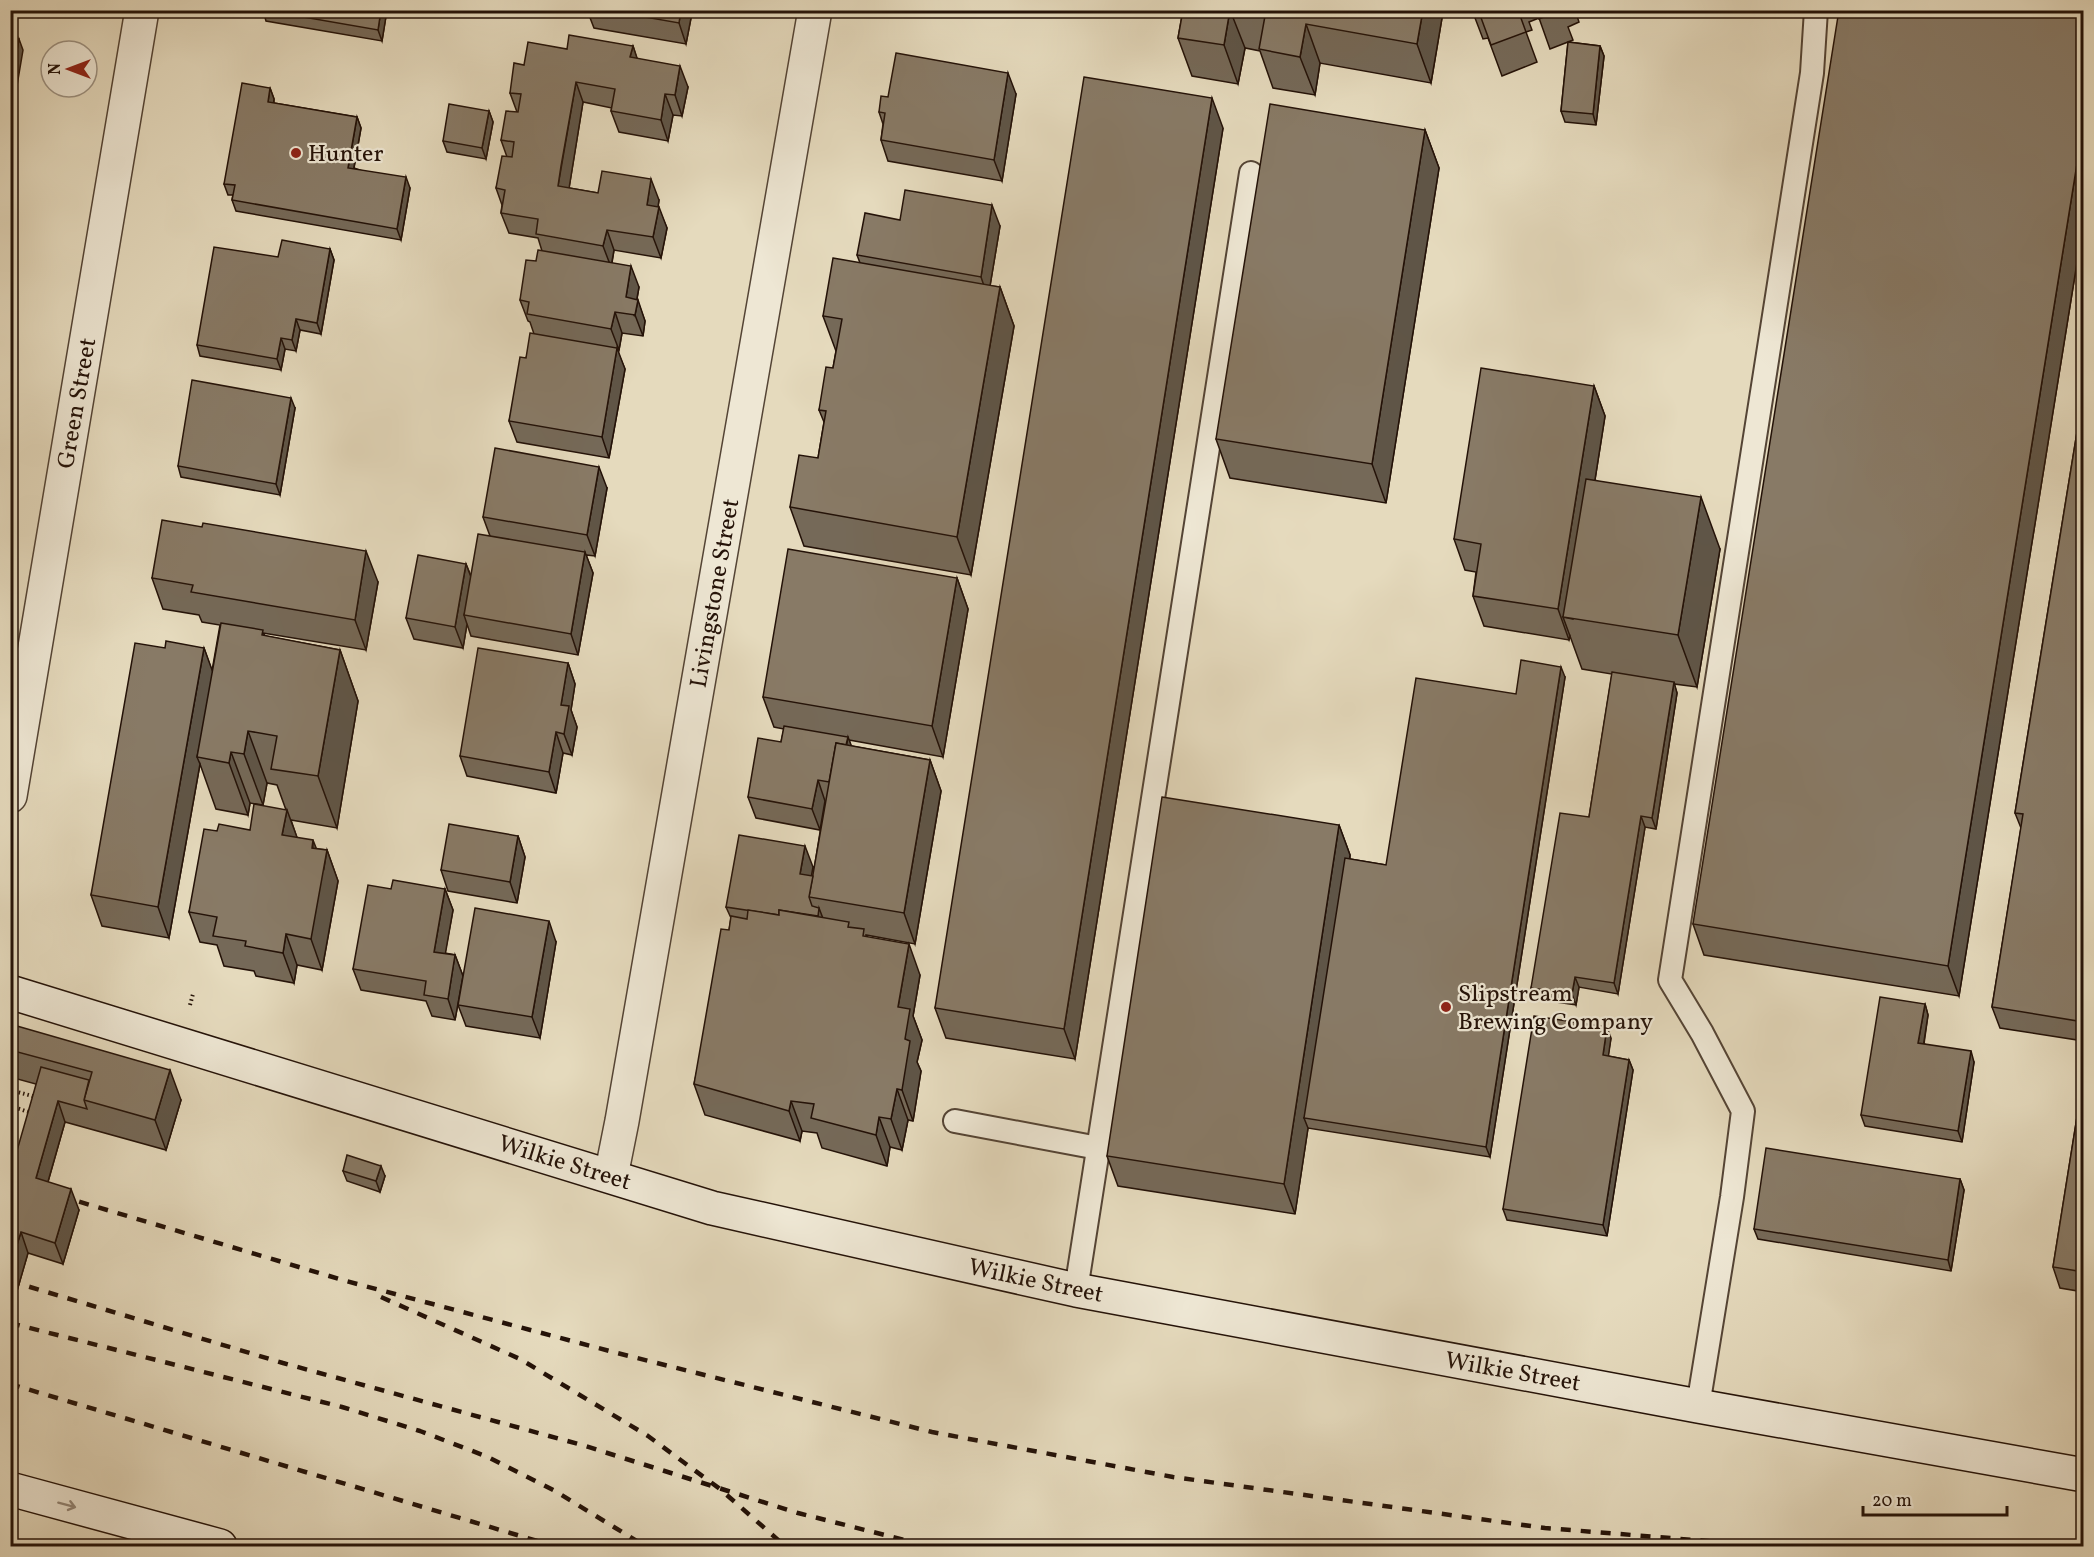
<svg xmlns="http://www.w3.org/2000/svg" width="2094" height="1557" viewBox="0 0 2094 1557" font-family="Vollkorn,serif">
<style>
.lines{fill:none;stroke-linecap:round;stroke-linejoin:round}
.lane-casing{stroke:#544435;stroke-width:26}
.street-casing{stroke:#544435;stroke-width:36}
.secondary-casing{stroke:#241208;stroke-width:36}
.path{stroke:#241208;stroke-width:4;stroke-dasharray:1.5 3;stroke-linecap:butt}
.lane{stroke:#eee7d4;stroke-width:22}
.street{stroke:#eee7d4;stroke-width:33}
.secondary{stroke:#eee7d4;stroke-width:33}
.rail{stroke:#241208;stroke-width:4.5;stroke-dasharray:10 10;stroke-linecap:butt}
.wall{fill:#756958;stroke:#241208;stroke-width:1.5}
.shaded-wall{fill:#5f5547;stroke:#241208;stroke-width:1.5}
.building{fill:#887a66;stroke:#241208;stroke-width:1.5}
.oneway{stroke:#938778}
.poi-dot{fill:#8f2418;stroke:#eee7d4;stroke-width:2}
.labels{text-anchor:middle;stroke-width:4.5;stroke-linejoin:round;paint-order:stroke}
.poi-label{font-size:24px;fill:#241208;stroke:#eee7d4;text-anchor:start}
.street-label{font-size:24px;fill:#241208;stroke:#eee7d4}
</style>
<rect width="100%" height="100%" fill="#e5dabd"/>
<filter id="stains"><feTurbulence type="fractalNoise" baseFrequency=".00333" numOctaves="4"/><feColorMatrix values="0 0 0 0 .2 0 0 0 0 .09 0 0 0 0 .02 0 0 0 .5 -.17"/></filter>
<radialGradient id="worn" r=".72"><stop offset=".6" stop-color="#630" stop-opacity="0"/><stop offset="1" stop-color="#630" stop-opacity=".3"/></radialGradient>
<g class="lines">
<!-- lane casing -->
<g class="lane-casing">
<g id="lane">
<path d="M955 1121 1098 1148"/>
<path d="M1076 1290 1251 173"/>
<path d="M1698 1406 1732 1197 1743 1111 1702 1033 1670 980 1812 73 1816 10"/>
</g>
</g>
<!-- street casing -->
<g class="street-casing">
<g id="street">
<path d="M10 796 142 10"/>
<path d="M611 1176 622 1121 815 10"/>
</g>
</g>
<!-- secondary casing -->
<g class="secondary-casing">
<g id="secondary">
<path d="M10 992 712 1208 1076 1290 1698 1406 2084 1475"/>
<path d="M10 1489 220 1546"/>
</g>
</g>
<!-- path -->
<g class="path">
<path d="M190 1005 193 994"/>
<path d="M10 1090 36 1097"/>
<path d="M10 1106 32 1113"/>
</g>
<!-- lane -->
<use href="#lane" class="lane"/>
<!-- street -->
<use href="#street" class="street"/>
<!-- secondary -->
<use href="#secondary" class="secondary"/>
<!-- rail -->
<g class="rail">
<path d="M60 1196 346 1281 617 1353 932 1432 1173 1477 1545 1528 1769 1546"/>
<path d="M10 1281 283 1363 582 1445 798 1513 928 1546"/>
<path d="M381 1297 520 1359 648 1436 720 1489 785 1546"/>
<path d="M10 1323 342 1407 420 1431 488 1457 555 1491 645 1546"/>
<path d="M10 1384 554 1546"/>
</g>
</g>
<!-- wall -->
<g class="wall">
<path d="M263 10H387L382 41 266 21Z"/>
<path d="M587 10H688L691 18 686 44 594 28Z"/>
<path d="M982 10H1002V14Z"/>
<path d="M1006 10H1034L1033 15Z"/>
<path d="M1183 10H1441L1442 18 1431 83 1320 63 1315 95 1273 88 1260 51 1245 48 1238 84 1192 76 1178 38Z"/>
<path d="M1472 10H1575L1579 22 1568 27 1573 40 1568 42 1600 46 1604 56 1596 125 1565 122 1561 111 1568 42 1550 49 1539 18 1529 22 1532 30 1526 32 1537 62 1502 76 1488 38 1483 39Z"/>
<path d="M2084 14V219L1959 996 1704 955 1693 924Z"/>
<path d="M633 46 637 59 688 87 682 116 673 115 668 141 619 132 611 111 612 108 583 102 569 188 598 193 659 200 658 207 667 228 661 258 614 250 612 263 639 287 637 299 645 321 643 336 622 333 619 350H617L625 369 609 458 517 442 509 421 526 358 534 334 530 322 528 321 520 300 536 261 542 251 538 238 509 233 501 213 502 205 496 188 507 157 501 140 517 112 510 93 524 65 567 49Z"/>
<path d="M270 88 274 99V103L357 117 361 128 354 168 410 188 401 240 236 211 232 200 233 195H228L224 184Z"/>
<path d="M1016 94 1002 181 888 161 881 140 883 124 879 112 888 97Z"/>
<path d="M489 111 493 122 486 159 447 152 443 141Z"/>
<path d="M1223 128 1075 1059 946 1038 935 1008Z"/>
<path d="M1425 130 1439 168 1386 503 1230 478 1216 439Z"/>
<path d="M900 220 1000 226 990 286 1000 287 1014 326 971 575 804 546 790 507 818 458 824 422 819 410 833 368 836 351 823 316 860 263 857 255Z"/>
<path d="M330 249 334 260 321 334 300 330 296 351 285 349 281 370 200 356 197 345 278 257Z"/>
<path d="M1594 386 1605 416 1595 480 1720 549 1697 687 1674 684 1677 693 1656 829 1645 827 1618 994 1579 987 1576 1005 1535 999 1531 988 1589 817 1612 674 1582 669 1570 636 1569 640 1484 626 1473 596 1476 572 1465 570 1454 539Z"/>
<path d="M2084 389V1041L2000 1028 1992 1007 2021 828 2015 813Z"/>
<path d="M295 408 280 495 181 477 178 466Z"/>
<path d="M607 488 595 556 586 555 593 573 578 655 471 636 467 624 463 648 414 639 406 618 466 564 471 576 490 536 483 517Z"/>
<path d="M152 578 378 582 366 650 263 633 265 636 340 650 358 701 337 828 291 820 297 838 316 849 327 850 338 881 322 970 297 965 294 983 256 976 254 971 224 966 217 945 200 942 189 912 217 831 250 830 286 810 277 785 267 783 263 805 250 803 248 815 216 809 200 764 169 938 102 926 91 895 165 648H204L212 671 220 625 202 622 199 615 163 609Z"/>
<path d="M957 578 968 609 943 757 849 740 851 746 930 760 941 791 915 944 866 935V937L920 975 913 1016 922 1040 917 1062 921 1071 913 1121 908 1120 902 1150 890 1147 887 1166 822 1148 817 1133 802 1131 800 1141 705 1115 694 1084 729 930 731 918 726 907 813 867 811 875 813 876 825 801 820 830 756 818 748 797 781 742 784 729 774 727 763 697Z"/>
<path d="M568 663 575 684 571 710 577 727 572 755 563 753 556 793 467 776 460 756Z"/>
<path d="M1565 677 1490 1157 1308 1128 1295 1214 1118 1186 1107 1156 1339 825 1350 855V859L1386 865 1516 694Z"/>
<path d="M518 836 525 857 517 903 448 891 441 870Z"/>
<path d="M391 889H445L453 910 445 953 455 955 463 976 455 1020 432 1016 426 1001 361 990 353 969Z"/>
<path d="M556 942 540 1038 466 1026 458 1005Z"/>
<path d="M1925 1004 1928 1015 1924 1044 1974 1062 1962 1142 1865 1126 1861 1115Z"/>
<path d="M10 1024 181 1100 166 1150 65 1122 48 1182 79 1210 63 1264 28 1253 10 1315 36 1084 10 1077Z"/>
<path d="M1611 1038 1608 1056 1629 1060 1633 1070 1607 1236 1507 1220 1503 1209Z"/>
<path d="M2084 1073V1292L2060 1288 2053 1267Z"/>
<path d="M343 1171 385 1176 380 1192 347 1181Z"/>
<path d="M1960 1179 1964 1190 1951 1271 1758 1239 1754 1229Z"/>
</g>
<!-- shaded-wall -->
<g class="shaded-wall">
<path d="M381 10H387L382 41 378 30Z"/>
<path d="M681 10H688L691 18 686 44 679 23Z"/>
<path d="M1230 10 1245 48 1238 84 1224 45Z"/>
<path d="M1423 10H1441L1442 18 1431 83 1417 44Z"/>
<path d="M1306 24 1320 63 1315 95 1300 57Z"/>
<path d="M19 39 23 50 10 127V91Z"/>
<path d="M633 46 640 67 630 57Z"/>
<path d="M1600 46 1604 56 1596 125 1593 114Z"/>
<path d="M680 66 688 87 682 116 675 95Z"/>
<path d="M1008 73 1016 94 1002 181 994 160Z"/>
<path d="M576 82 583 102 566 207 558 186Z"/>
<path d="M270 88 274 99 272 112 268 102Z"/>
<path d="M665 94 673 115 668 141 661 120Z"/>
<path d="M1212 98 1223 128 1075 1059 1064 1029Z"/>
<path d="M489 111 493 122 486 159 482 148Z"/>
<path d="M357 117 361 128 352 178 348 168Z"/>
<path d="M2084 120V219L1959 996 1948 966Z"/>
<path d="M1425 130 1439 168 1386 503 1372 464Z"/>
<path d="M406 177 410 188 401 240 397 229Z"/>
<path d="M651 179 659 200 655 226 647 205Z"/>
<path d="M992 205 1000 226 988 298 981 277Z"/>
<path d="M659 207 667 228 661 258 653 237Z"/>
<path d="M607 230 614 250 611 267 603 246Z"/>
<path d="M330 249 334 260 321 334 317 323Z"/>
<path d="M631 266 639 287 634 315 626 297Z"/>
<path d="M1000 287 1014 326 971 575 957 537Z"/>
<path d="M638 300 645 321 643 336 635 315Z"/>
<path d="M615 312 622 333 619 350 611 329Z"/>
<path d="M296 319 300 330 296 351 292 340Z"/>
<path d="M281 338 285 349 281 370 277 359Z"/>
<path d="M617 348 625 369 609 458 602 437Z"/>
<path d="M1594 386 1605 416 1573 619 1563 617 1570 636 1569 640 1558 609Z"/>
<path d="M291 398 295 408 280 495 276 484Z"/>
<path d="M599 467 607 488 595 556 587 535Z"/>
<path d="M1701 497 1720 549 1697 687 1678 635Z"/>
<path d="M366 551 378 582 366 650 355 620Z"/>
<path d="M585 552 593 573 578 655 571 634Z"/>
<path d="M466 564 474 585 464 615 467 624 463 648 455 627Z"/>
<path d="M957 578 968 609 943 757 932 726Z"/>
<path d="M204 648 215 678 197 757 200 764 169 938 158 907Z"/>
<path d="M340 650 358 701 337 828 318 776Z"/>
<path d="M568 663 575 684 571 710 577 727 572 755 564 734 561 705Z"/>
<path d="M1561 667 1565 677 1490 1157 1486 1147Z"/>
<path d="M1674 682 1677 693 1656 829 1652 818Z"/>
<path d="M248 731 267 783 263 805 244 754Z"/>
<path d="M556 732 563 753 556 793 549 772Z"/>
<path d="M848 737 856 758 845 754Z"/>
<path d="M231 752 250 803 248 815 229 763Z"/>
<path d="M930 760 941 791 915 944 904 913Z"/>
<path d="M818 780 825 801 820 830 812 809Z"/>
<path d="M287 810 298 840 282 835Z"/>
<path d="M1641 816 1645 827 1618 994 1614 983Z"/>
<path d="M1339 825 1350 855 1310 1118H1304L1308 1128 1295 1214 1284 1184Z"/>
<path d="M518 836 525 857 517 903 510 882Z"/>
<path d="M313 840 324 868 327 850 338 881 322 970 311 939Z"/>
<path d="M805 846 813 867 808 895 800 874Z"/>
<path d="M445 889 453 910 442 973 434 952Z"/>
<path d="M819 908 827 929 817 921Z"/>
<path d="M549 921 556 942 540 1038 532 1017Z"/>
<path d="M286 934 297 965 294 983 283 953Z"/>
<path d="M909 944 920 975 913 1016 922 1040 917 1062 921 1071 913 1121 902 1090 905 1039 898 1007Z"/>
<path d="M455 955 463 976 455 1020 448 999Z"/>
<path d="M1575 977 1579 987 1576 1005 1572 994Z"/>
<path d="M1925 1004 1928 1015 1922 1054 1918 1043Z"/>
<path d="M1607 1027 1611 1038 1607 1066 1603 1055Z"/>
<path d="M1971 1051 1974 1062 1962 1142 1958 1131Z"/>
<path d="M1629 1060 1633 1070 1607 1236 1603 1225Z"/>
<path d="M170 1070 181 1100 166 1150 155 1120Z"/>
<path d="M897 1089 908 1120 902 1150 891 1119Z"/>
<path d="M58 1101 65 1122 43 1199 36 1178Z"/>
<path d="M791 1101 802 1131 800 1141 789 1111Z"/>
<path d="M879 1117 890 1147 887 1166 876 1135Z"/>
<path d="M381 1166 385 1176 380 1192 376 1181Z"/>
<path d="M1960 1179 1964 1190 1951 1271 1948 1260Z"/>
<path d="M71 1189 79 1210 63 1264 55 1243Z"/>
<path d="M21 1232 28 1253 10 1315V1267Z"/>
</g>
<!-- building -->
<g class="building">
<path d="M263 10H381L378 30Z"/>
<path d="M605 10H681L679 23Z"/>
<path d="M1183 10H1230L1224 45 1178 38Z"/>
<path d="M1237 10H1423L1417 44 1306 24 1300 57 1259 49 1265 16Z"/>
<path d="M1489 10H1518L1526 32 1491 45 1480 15 1489 12Z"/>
<path d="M1536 10H1561L1539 19Z"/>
<path d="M1839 10H2065L2084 14V120L1948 966 1693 924Z"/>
<path d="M569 35 633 46 630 57 680 66 675 95 665 94 661 120 611 111 615 89 576 82 561 166 558 186 598 193 602 171 651 179 647 205 659 207 653 237 607 230 603 246 536 234 538 219 501 213 505 190 496 188 502 156 512 157 514 142 501 140 506 111 518 112 521 94 510 93 514 63 524 65 528 42 567 49Z"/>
<path d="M10 38 19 39 10 91Z"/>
<path d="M1568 42 1600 46 1593 114 1561 111Z"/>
<path d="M896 53 1008 73 994 160 881 140 885 113 879 112 881 96 888 97Z"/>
<path d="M1084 77 1212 98 1064 1029 935 1008Z"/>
<path d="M242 83 270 88 268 102 357 117 348 168 406 177 397 229 232 200 235 185 224 184Z"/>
<path d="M449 104 489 111 482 148 443 141Z"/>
<path d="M1270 104 1425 130 1372 464 1216 439Z"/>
<path d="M905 190 992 205 981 277 857 255 865 213 900 220Z"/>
<path d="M282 240 330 249 317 323 296 319 292 340 281 338 277 359 197 345 214 247 278 257Z"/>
<path d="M538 250 631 266 626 297 638 300 635 315 615 312 611 329 527 314 529 302 520 300 526 260 536 261Z"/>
<path d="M833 258 1000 287 957 537 790 507 799 455 818 458 826 411 819 410 826 367 833 368 842 319 823 316Z"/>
<path d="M530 333 617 348 602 437 509 421 520 357 526 358Z"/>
<path d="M1481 368 1594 386 1558 609 1473 596 1481 544 1454 539Z"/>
<path d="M192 380 291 398 276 484 178 466Z"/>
<path d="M2084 389V1022L1992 1007 2023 814 2015 813Z"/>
<path d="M495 448 599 467 587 535 483 517Z"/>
<path d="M1586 479 1701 497 1678 635 1563 617Z"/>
<path d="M162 520 202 527 203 523 366 551 355 620 191 592 193 585 152 578Z"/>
<path d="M478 534 585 552 571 634 464 615Z"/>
<path d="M788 549 957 578 932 726 763 697Z"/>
<path d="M418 555 466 564 455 627 406 618Z"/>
<path d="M221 623 263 630 262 635 340 650 318 776 271 769 277 736 248 731 244 754 231 752 229 763 197 757Z"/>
<path d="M166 641 204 648 158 907 91 895 135 643 165 648Z"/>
<path d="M478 648 568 663 561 705 569 706 564 734 556 732 549 772 460 756Z"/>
<path d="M1521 660 1561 667 1486 1147 1304 1118 1345 858 1386 865 1416 678 1516 694Z"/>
<path d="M1612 672 1674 682 1652 818 1641 816 1614 983 1575 977 1572 994 1531 988 1560 813 1589 817Z"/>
<path d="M784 726 848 737 846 745 836 743 829 782 818 780 812 809 748 797 758 738 781 742Z"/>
<path d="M836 743 930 760 904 913 809 897Z"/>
<path d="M1162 797 1339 825 1284 1184 1107 1156Z"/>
<path d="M254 804 287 810 282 835 313 840 312 848 327 850 311 939 286 934 283 953 245 946 246 941 213 936 217 917 189 912 204 829 217 831 219 824 250 830Z"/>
<path d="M449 824 518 836 510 882 441 870Z"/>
<path d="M739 835 805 846 800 874 813 876 809 897 812 906 819 908 818 916 779 910V915L726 907Z"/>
<path d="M393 880 445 889 434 952 455 955 448 999 424 995 426 981 353 969 368 885 391 889Z"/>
<path d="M475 908 549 921 532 1017 458 1005Z"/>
<path d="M748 910 779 915V910L849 922 848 927 864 929 863 936 909 944 898 1007 910 1009 905 1039 910 1041 902 1090 897 1089 891 1119 879 1117 876 1135 811 1118 814 1104 791 1101 789 1111 694 1084 721 929 729 930 731 916 747 919Z"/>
<path d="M1880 997 1925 1004 1918 1043 1971 1051 1958 1131 1861 1115Z"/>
<path d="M1534 1016 1607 1027 1603 1055 1629 1060 1603 1225 1503 1209Z"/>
<path d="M10 1024 170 1070 155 1120 84 1100 92 1072 10 1050Z"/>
<path d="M41 1067 89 1080 84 1100 87 1109 58 1101 36 1178 71 1189 55 1243 21 1232 10 1267V1175Z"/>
<path d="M2084 1073V1272L2053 1267Z"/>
<path d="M1766 1148 1960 1179 1948 1260 1754 1229Z"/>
<path d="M347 1155 381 1166 376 1181 343 1171Z"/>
</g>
<!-- one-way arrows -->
<defs><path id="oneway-shaft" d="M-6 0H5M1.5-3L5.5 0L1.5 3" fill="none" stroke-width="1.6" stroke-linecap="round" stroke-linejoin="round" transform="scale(1.5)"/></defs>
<use class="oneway" href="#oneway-shaft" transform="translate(67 1505) rotate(15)"/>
<!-- markers -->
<g class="poi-dot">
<circle cx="296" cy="153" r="6"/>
<circle cx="1446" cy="1007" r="6"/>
</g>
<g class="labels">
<!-- poi labels -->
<g class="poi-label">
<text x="308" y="161">Hunter</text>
<text x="1458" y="1001">Slipstream<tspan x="1458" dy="28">Brewing Company</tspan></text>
</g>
<!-- street labels -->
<g class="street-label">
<text transform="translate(76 403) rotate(-80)" y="8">Green Street</text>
<text transform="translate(714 593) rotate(-80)" y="8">Livingstone Street</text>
<text transform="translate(565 1162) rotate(17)" y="8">Wilkie Street</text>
<text transform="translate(1036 1280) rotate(12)" y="8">Wilkie Street</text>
<text transform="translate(1513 1371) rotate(10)" y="8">Wilkie Street</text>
</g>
</g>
<!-- margin -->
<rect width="2094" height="1557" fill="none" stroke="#e5dabd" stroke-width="36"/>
<rect x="12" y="12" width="2070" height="1533" fill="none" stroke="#241208" stroke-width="3"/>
<rect x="18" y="18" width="2058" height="1521" fill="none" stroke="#241208" stroke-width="1.5"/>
<!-- north arrow -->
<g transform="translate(69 69) rotate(270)"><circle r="28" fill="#eee7d4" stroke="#9d9282" stroke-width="1.5"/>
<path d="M0-4.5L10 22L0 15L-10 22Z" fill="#8f2418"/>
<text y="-9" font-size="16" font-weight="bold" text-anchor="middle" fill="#241208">N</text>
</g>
<!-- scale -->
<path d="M1863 1506v9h144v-9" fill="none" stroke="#241208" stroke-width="3"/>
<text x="1872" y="1506" font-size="18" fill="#241208" stroke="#eee7d4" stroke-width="4.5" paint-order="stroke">20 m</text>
<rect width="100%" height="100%" filter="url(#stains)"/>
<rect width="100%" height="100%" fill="url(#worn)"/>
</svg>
